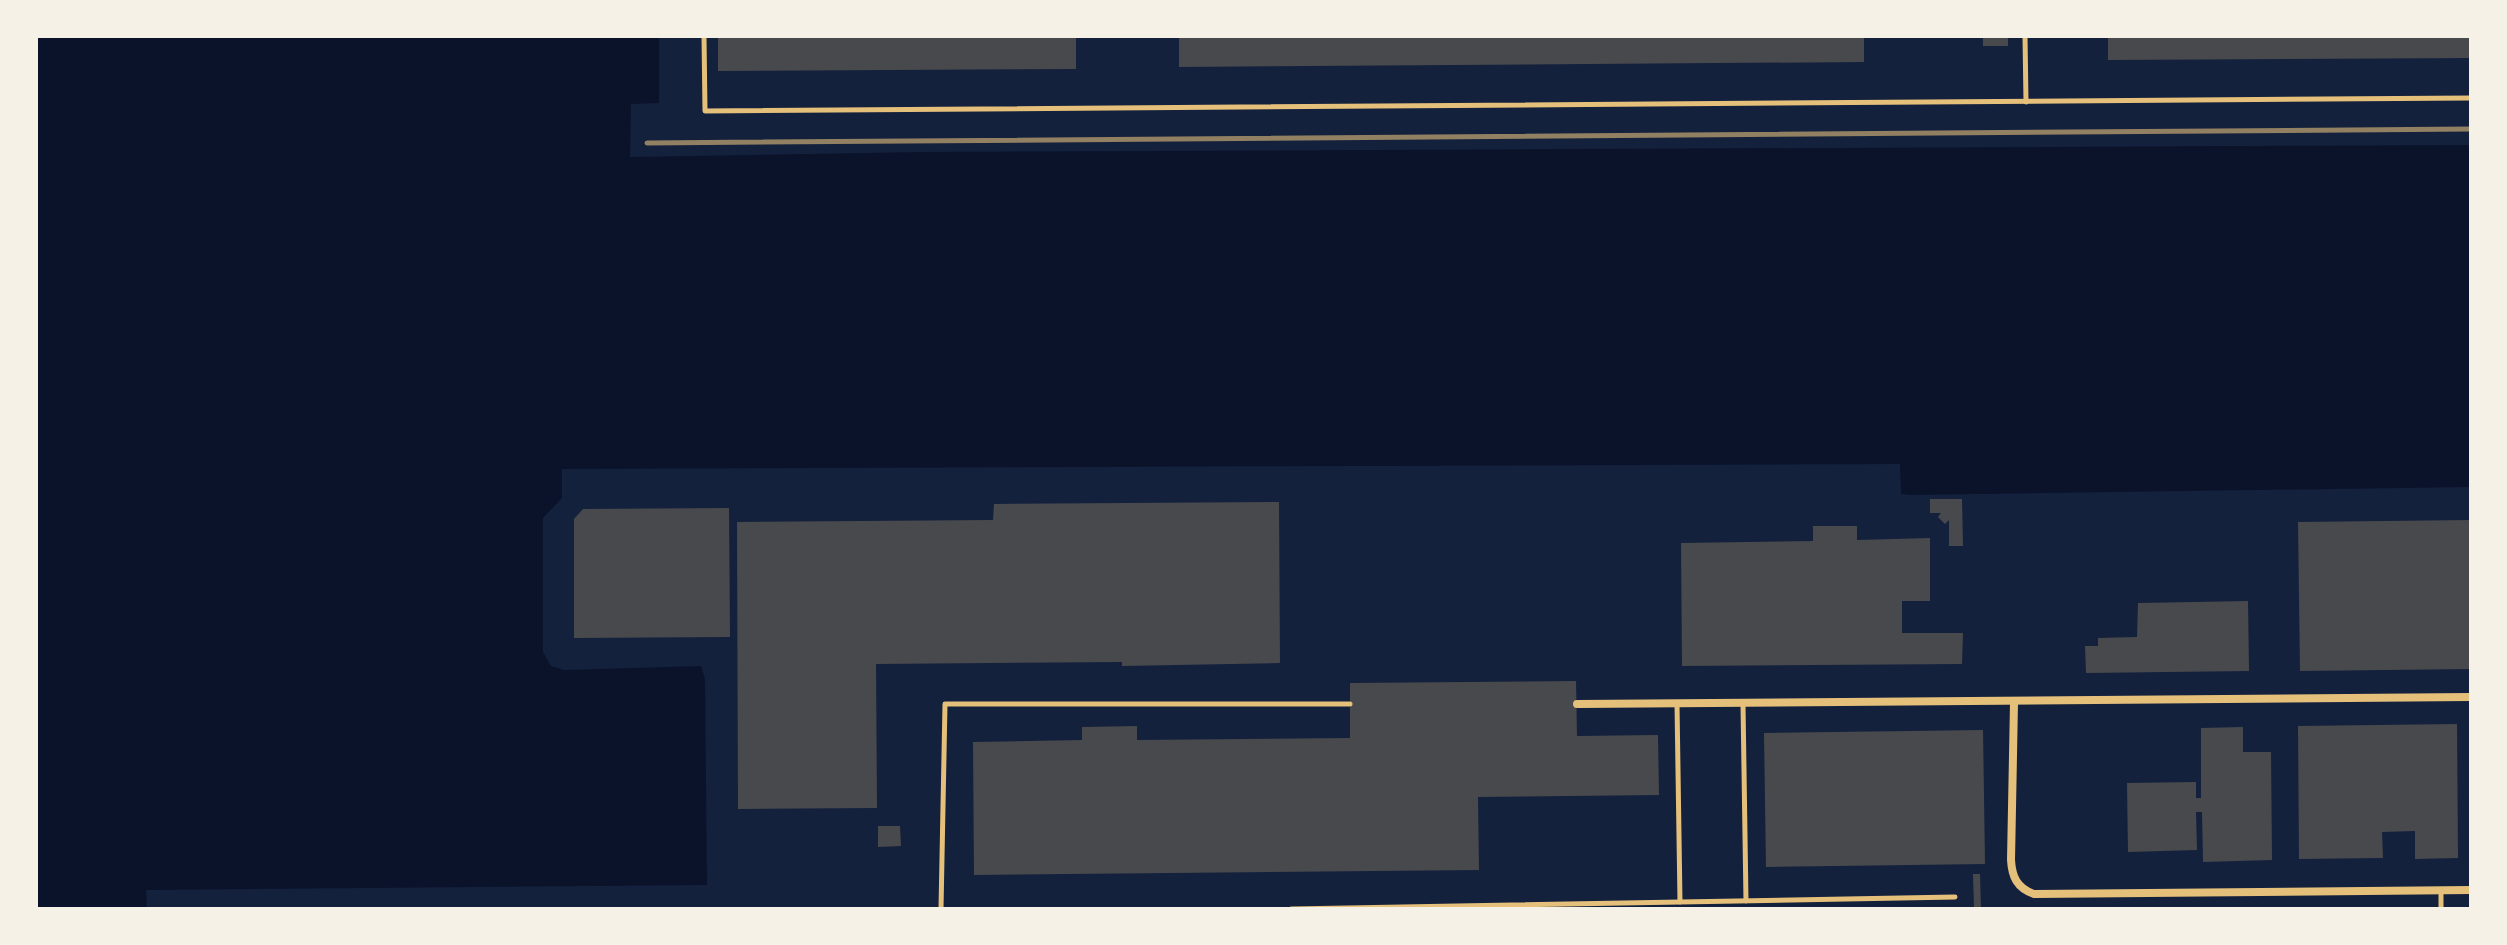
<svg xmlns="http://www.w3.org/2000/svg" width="2507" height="945" viewBox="0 0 2507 945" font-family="'Asap Condensed',sans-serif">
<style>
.water{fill:#0b132b}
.building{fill:#48494c}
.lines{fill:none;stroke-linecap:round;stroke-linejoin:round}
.service{stroke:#e5c07b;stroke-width:5}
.minor{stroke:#e5c07b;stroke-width:8}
.rail{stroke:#918062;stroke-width:5}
</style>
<rect width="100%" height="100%" fill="#14213d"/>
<!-- water -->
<path class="water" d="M36 36H659V103L631 104 630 157 921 152 2471 145V487L1911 495 1901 494 1900 464 562 469V498L543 518V652L551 666 564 670 701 666 705 679 707 885 146 890 147 909H36Z"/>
<!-- building -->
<g class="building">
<path d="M718 36H1076V69L718 71Z"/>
<path d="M1179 36H1864V62L1179 67Z"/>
<rect x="1983" y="36" width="25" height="10"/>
<path d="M2108 36H2471V58L2108 60Z"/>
<path d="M1930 499H1962L1963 546H1949V520L1945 524 1938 517 1941 513H1930Z"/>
<path d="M1279 502 1280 663 1122 666V662L876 664 877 808 738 809 737 522 993 520 994 504Z"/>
<path d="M729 508 730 637 574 638V519L583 509Z"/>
<path d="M2471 520V669L2300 671 2298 522Z"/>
<path d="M1813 526H1857V540L1930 538V601H1902V633H1963L1962 664 1682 666 1681 543 1813 541Z"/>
<path d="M2248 601 2249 671 2086 673 2085 646H2098V638L2137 637 2138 603Z"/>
<path d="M1576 681 1577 736 1658 735 1659 795 1478 797 1479 870 974 875 973 742 1082 740V727L1137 726V740L1350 738V683Z"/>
<path d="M2457 724 2458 858 2415 859V831L2382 832 2383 858 2299 859 2298 726Z"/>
<path d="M2243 727V752H2271L2272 860 2203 862 2202 812H2196L2197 850 2128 852 2127 783 2196 782V798H2201V728Z"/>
<path d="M1983 730 1985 864 1766 867 1764 733Z"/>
<path d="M878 826H900L901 846 878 847Z"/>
<path d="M1973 874H1980L1981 909H1974Z"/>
</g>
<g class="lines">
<!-- service -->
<g class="service">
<path d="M704 36 705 111 2471 98"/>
<path d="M2025 36 2026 102"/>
<path d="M1677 704 1680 902"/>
<path d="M1743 704 1746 901"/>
<path d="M941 909 945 704H1350"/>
<path d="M1291 909 1955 897"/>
<path d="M2441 909V890"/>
</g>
<!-- minor -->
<g class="minor">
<path d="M2014 703 2011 860C2012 877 2017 888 2034 894L2471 890"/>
<path d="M1577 704 2471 697"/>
</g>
<!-- rail -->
<path class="rail" d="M647 143 2471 129"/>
</g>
<!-- border -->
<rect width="2507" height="945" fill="none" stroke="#f6f1e7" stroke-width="76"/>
</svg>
